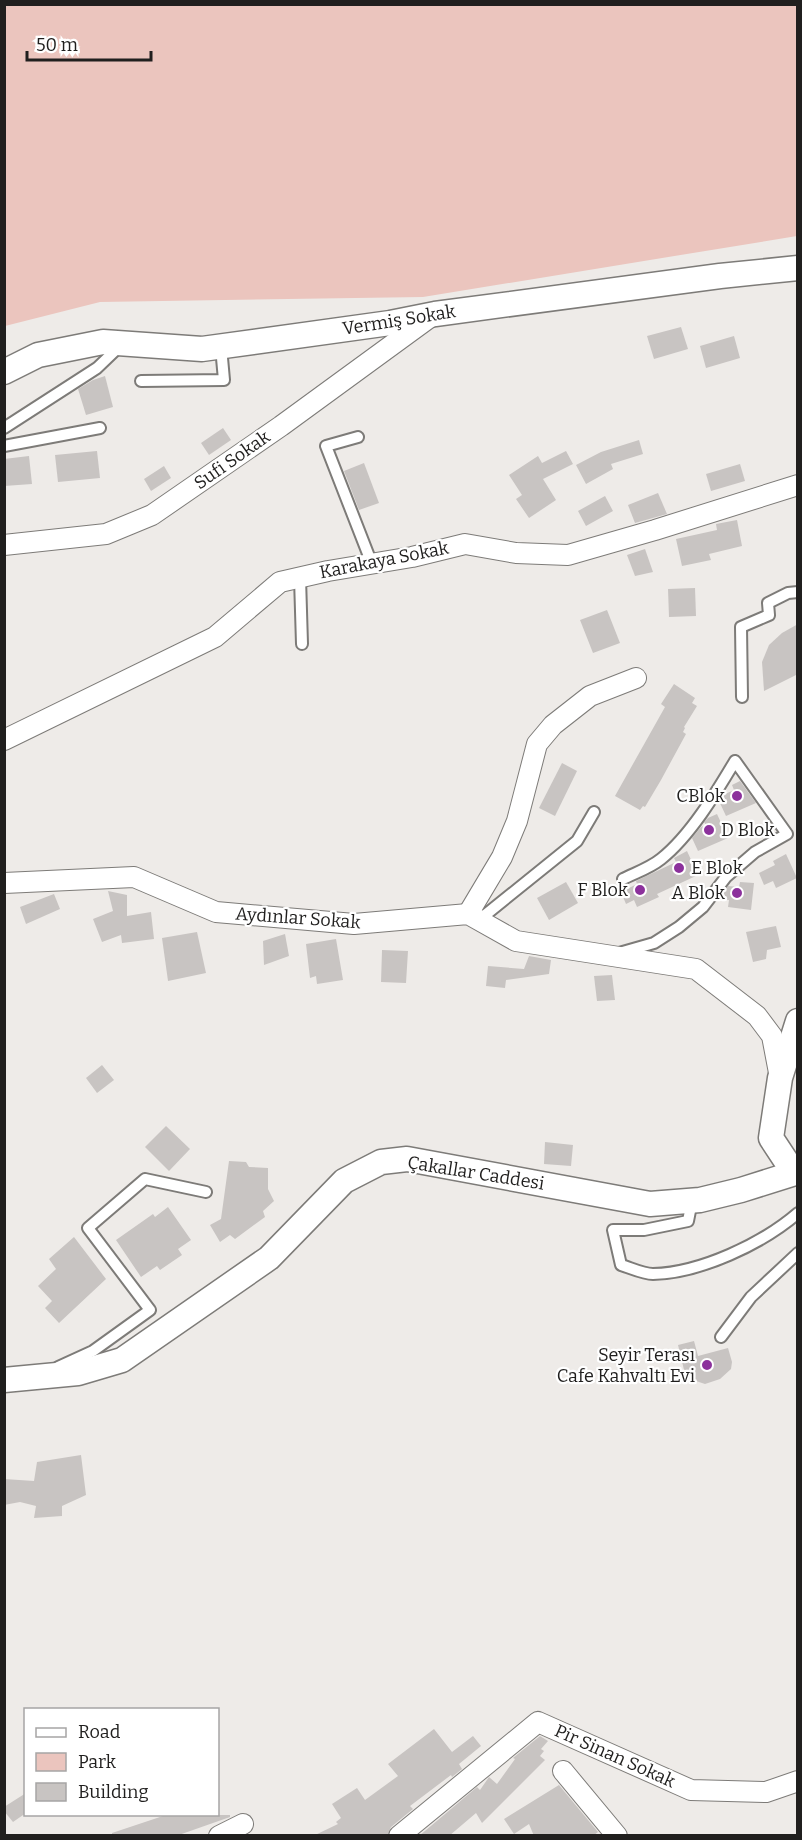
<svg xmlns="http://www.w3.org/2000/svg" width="802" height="1840" viewBox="0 0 802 1840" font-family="Bitter,serif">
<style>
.green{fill:#ebc5be}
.building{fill:#c8c4c2}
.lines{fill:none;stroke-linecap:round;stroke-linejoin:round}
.service-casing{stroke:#7d7b78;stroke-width:14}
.minor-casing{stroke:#7d7b78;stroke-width:22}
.tertiary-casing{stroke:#7d7b78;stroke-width:27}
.service{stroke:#fff;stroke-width:10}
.minor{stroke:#fff;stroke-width:20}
.tertiary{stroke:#fff;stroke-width:24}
.poi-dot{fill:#8c319c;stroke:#fff;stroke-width:2}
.labels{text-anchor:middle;stroke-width:4.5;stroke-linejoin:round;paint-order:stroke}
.street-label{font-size:18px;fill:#201f1e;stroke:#fff}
.poi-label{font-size:18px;fill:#201f1e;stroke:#fff;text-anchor:end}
</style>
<rect width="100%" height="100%" fill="#eeebe8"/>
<!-- green -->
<path class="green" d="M5 4 797 5V236L423 297 100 302 5 326Z"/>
<!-- building -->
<g class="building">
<path d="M681 327 688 349 654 359 647 336Z"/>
<path d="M734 336 740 358 706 368 700 346Z"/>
<path d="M105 376 113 407 86 415 78 389 93 380Z"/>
<path d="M223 428 231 440 209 455 201 443Z"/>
<path d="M639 440 643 454 611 464 613 469 586 484 576 465 601 452Z"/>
<path d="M97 451 100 478 58 482 55 455Z"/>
<path d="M566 451 573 464 543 479 556 500 529 518 516 499 522 495 509 475 538 456 542 463Z"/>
<path d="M29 456 32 484 4 486V459Z"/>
<path d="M364 463 379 503 359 510 344 471Z"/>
<path d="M740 464 745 481 711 491 706 474Z"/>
<path d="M164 466 171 478 151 491 144 479Z"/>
<path d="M658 493 667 514 635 523 628 505Z"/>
<path d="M605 496 613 511 586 526 578 511Z"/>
<path d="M737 520 742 546 709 554 711 560 682 566 676 539 717 530 716 524Z"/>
<path d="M645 549 653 572 635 576 627 555Z"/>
<path d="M695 588 696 616 669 617 668 589Z"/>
<path d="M607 610 620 643 593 653 580 620Z"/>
<path d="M798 624V674L764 691 762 662 769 645 782 633Z"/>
<path d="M674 684 695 698 692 703 697 706 684 727 685 728 683 732 686 734 661 780 645 807 643 806 640 810 615 796 665 707 661 704Z"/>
<path d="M562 763 577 771 555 816 539 808Z"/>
<path d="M740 781 756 803 726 816 719 801 723 795 734 790 732 785Z"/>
<path d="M717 814 728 838 698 851 692 838 701 827 706 825 704 822 708 818Z"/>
<path d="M687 851 698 875 657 894 659 897 637 907 634 900 626 904 621 892 637 884 636 881 676 862 674 858Z"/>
<path d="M786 854 797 878 776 888 773 881 764 885 759 873 775 865 773 861Z"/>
<path d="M566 882 578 903 549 920 537 898Z"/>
<path d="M740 882 754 883 751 910 728 907 729 900 720 899 728 886 739 887Z"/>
<path d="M108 891 127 895V916L151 912 154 939 122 943 121 935 102 942 93 919 113 911Z"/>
<path d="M54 894 60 909 26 924 20 907Z"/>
<path d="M776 926 781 947 767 950 766 959 753 962 746 932Z"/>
<path d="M197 932 206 973 168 981 162 938Z"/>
<path d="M285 934 289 956 264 965 263 941Z"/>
<path d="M336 939 343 980 317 984 316 976 310 978 306 944Z"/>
<path d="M382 950 408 951 406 983 381 982Z"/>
<path d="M529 956 551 960 549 974 506 980 505 988 486 986 488 966 524 969Z"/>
<path d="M612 975 615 1000 597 1001 594 976Z"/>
<path d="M102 1065 114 1080 97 1093 86 1078Z"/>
<path d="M166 1126 190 1149 169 1171 145 1147Z"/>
<path d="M545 1142 573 1145 571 1166 544 1164Z"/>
<path d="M229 1161 246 1162 249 1167 268 1168V1189L274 1201 263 1211 265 1217 235 1239 230 1235 220 1242 210 1225 221 1219Z"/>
<path d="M168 1207 191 1240 178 1249 182 1255 160 1270 157 1266 141 1277 116 1240 153 1214 155 1217Z"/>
<path d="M74 1237 106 1279 59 1323 45 1308 52 1301 38 1286 56 1269 49 1259Z"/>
<path d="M694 1341 698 1356 728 1348 732 1362 731 1369 720 1379 705 1384 696 1381 685 1374 678 1345Z"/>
<path d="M81 1455 86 1495 62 1506V1516L34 1518 36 1506 20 1502 4 1505V1479L34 1481 37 1462Z"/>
<path d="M434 1729 452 1752 473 1736 481 1746 459 1764 462 1769 452 1777 451 1775 410 1806 413 1809 391 1827 387 1836H313L338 1824 336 1822 341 1818 332 1804 357 1788 365 1800 398 1776 388 1764Z"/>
<path d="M540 1736 548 1741 541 1749 544 1751 540 1756 545 1760 482 1823 476 1813 449 1836H419L477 1787 480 1790 489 1777 497 1784 515 1759 513 1758Z"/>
<path d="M559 1785 598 1832 593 1836H534L529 1824 514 1834 504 1819Z"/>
<path d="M26 1793V1813L13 1822 4 1811V1807Z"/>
<path d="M166 1815H230V1817L176 1836H112V1833Z"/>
</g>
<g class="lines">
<!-- service casing -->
<g class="service-casing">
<g id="service">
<path d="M141 381 224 380 221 347"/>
<path d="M4 428 97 368 121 345"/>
<path d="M358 437 326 446 372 564"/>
<path d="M4 446 100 428"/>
<path d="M300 578 302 644"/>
<path d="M742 697 741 627 769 615 768 603 788 593 798 592"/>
<path d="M479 920 577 841 594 812"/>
<path d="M619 953 654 943 679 927 703 907 726 877 755 852 787 834 735 761C716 793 690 836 661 859 650 868 635 873 623 879"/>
<path d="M692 1201 688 1221 644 1230H613L621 1265C631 1268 643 1274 653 1274 700 1273 762 1244 798 1213"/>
<path d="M721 1337 751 1297 798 1253"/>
<path d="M58 1367 93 1351 150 1310 88 1228 145 1179 206 1192"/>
</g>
</g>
<!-- minor casing -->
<g class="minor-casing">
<g id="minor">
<path d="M4 545 106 534 152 515 281 426 433 315"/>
<path d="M4 740 215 637 280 582 328 571 412 557 465 544 516 553 568 555 655 530 798 485"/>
<path d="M4 883 134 877 216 912 354 924 468 914 516 941 696 969 757 1016 772 1036 780 1078"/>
<path d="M468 914 502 857 517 821 537 744 553 725 590 696 636 678"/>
<path d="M563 1771 617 1836"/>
<path d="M219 1836 243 1824"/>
<path d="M399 1836 538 1722 691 1790 766 1792 798 1781"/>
</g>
</g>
<!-- tertiary casing -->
<g class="tertiary-casing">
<g id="tertiary">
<path d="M4 372 38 355 103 342 202 349 390 323 435 314 720 276 798 268"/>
<path d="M794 1173 771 1138 780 1078 798 1021"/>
<path d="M4 1380 78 1373 122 1360 269 1258 344 1181 381 1162 407 1159 650 1204 700 1200 741 1190 798 1172"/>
</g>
</g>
<!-- service -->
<use href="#service" class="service"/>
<!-- minor -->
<use href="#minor" class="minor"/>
<!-- tertiary -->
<use href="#tertiary" class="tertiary"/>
</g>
<!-- markers -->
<g class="poi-dot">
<circle cx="737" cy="796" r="6"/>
<circle cx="709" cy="830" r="6"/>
<circle cx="679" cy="868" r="6"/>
<circle cx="640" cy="890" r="6"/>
<circle cx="737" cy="893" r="6"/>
<circle cx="707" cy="1365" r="6"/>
</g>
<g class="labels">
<!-- street labels -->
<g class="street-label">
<text transform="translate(399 320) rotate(-9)" y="6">Vermiş Sokak</text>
<text transform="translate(232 460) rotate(-35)" y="6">Sufi Sokak</text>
<text transform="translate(384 560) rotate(-11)" y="6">Karakaya Sokak</text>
<text transform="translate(298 918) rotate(4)" y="6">Aydınlar Sokak</text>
<text transform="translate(476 1173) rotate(9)" y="6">Çakallar Caddesi</text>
<text transform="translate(615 1756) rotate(24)" y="6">Pir Sinan Sokak</text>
</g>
<!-- poi labels -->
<g class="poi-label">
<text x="725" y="802">CBlok</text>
<text x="721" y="836" text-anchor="start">D Blok</text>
<text x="691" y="874" text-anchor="start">E Blok</text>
<text x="628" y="896">F Blok</text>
<text x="725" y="899">A Blok</text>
<text x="695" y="1361">Seyir Terası<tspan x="695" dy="21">Cafe Kahvaltı Evi</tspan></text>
</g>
</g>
<!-- border -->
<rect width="802" height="1840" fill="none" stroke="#201f1e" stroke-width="12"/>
<!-- legend -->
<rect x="24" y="1708" width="195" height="108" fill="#ffffff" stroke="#a6a5a5" stroke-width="1.5"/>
<rect x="36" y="1728" width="30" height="9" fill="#ffffff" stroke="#a6a5a5" stroke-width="1.5"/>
<text x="78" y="1738" font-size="18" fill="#201f1e">Road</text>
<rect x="36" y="1753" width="30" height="18" fill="#ebc5be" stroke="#a6a5a5" stroke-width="1.5"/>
<text x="78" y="1768" font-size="18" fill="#201f1e">Park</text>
<rect x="36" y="1783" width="30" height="18" fill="#c8c4c2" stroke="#a6a5a5" stroke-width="1.5"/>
<text x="78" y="1798" font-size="18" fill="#201f1e">Building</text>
<!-- scale -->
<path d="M27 51v9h124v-9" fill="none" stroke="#201f1e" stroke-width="3"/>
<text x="36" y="51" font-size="18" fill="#201f1e" stroke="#ffffff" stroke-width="4.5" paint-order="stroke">50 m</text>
</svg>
